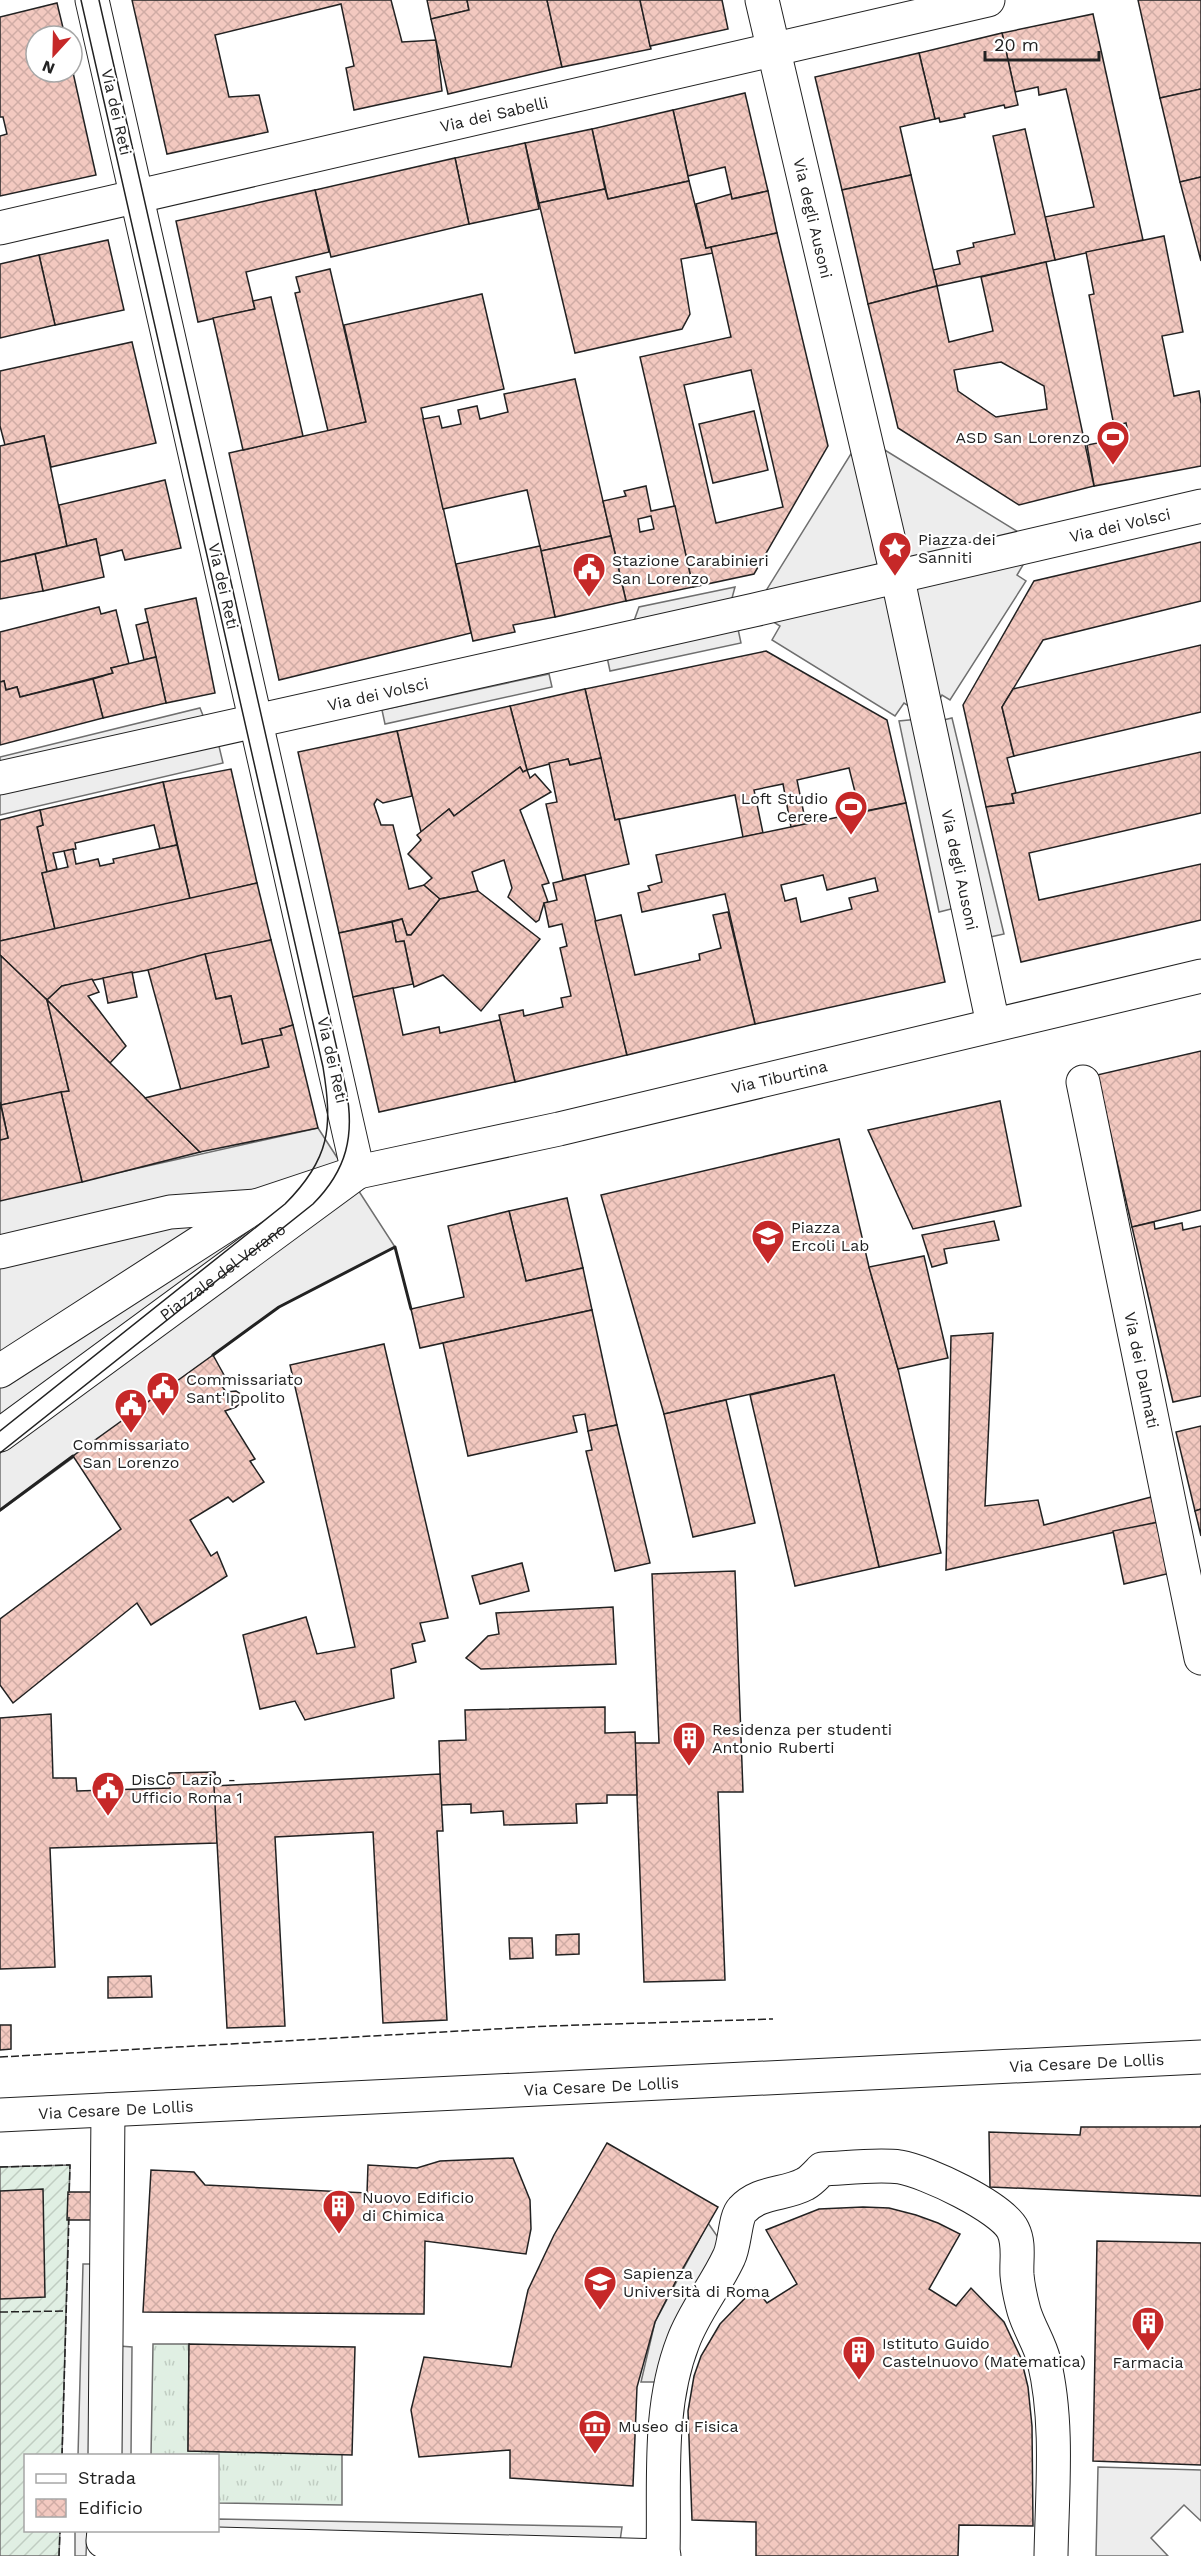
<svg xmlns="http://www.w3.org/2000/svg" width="1201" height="2556" viewBox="0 0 1201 2556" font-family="'Work Sans',sans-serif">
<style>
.grass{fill:url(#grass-tufts);stroke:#6f6f6f;stroke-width:1.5}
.garden{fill:url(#garden-furrows);stroke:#6f6f6f;stroke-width:1.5}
.parking{fill:#ededed;stroke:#6f6f6f;stroke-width:1.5}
.building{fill:url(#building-cross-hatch);stroke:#222;stroke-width:1.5;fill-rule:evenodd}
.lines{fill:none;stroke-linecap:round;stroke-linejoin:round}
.minor-casing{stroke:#222;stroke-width:35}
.major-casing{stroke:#222;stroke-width:35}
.minor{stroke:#fff;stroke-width:33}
.major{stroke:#fff;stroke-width:33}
.tram{stroke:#222;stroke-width:1.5}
.fence{stroke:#222;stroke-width:1.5;stroke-dasharray:8 3;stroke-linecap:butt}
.wall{stroke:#222;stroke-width:3}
.labels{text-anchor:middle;stroke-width:4.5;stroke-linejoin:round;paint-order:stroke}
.street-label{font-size:16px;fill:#222;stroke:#fff}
.poi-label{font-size:16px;fill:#222;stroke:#fff;text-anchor:start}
</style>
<defs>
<pattern id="grass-tufts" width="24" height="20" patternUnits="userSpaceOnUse" patternTransform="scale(1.5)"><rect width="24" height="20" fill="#e0efe3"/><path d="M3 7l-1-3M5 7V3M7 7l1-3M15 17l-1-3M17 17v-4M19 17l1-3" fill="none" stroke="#c0cdc2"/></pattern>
<pattern id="garden-furrows" width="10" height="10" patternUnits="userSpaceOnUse" patternTransform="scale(1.5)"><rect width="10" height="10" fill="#e0efe3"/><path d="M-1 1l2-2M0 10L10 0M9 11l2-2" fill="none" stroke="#c0cdc2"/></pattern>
<pattern id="building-cross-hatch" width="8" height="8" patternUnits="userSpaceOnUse" patternTransform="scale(1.5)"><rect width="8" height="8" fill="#f3c9c0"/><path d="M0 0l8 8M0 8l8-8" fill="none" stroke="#d0aca5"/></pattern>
</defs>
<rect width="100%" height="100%" fill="#fff"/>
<!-- grass -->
<path class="grass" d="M153 2344H189L188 2451 342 2454V2505L218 2503V2456H151Z"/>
<!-- garden -->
<path class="garden" d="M70 2165 62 2455 26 2456V2530L60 2531 59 2556H0V2167Z"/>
<!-- parking -->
<g class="parking">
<path d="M862 436 1036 543 1017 575 1026 581 950 700 942 695 928 718 904 703 895 716 772 640 780 626 754 610Z"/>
<path d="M735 587 729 609 630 632 639 607Z"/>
<path d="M738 629 741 643 610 671 607 657Z"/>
<path d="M549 674 552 687 385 724 382 710Z"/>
<path d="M200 708 204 718 0 767V757Z"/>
<path d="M952 718 1004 934 990 937 939 721Z"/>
<path d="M919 719 959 907 939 912 899 721Z"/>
<path d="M217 738 223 763 0 815V789Z"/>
<path d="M318 1128 395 1247 279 1307 0 1511V1199Z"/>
<path d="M708 2223 724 2246 660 2382H641L655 2322Z"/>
<path d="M83 2264H94L89 2455 78 2456Z"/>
<path d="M119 2346 132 2347 131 2455 118 2456Z"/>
<path d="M1098 2467 1201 2470V2521L1184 2505 1151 2538 1168 2556H1096Z"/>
<path d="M218 2519 622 2527 620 2541 218 2530Z"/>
<path d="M75 2531H87L86 2556H75Z"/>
</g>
<!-- building -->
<g class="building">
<path d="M132 0H391L402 42 436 40 442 91 354 110 346 68 354 66 341 4 215 35 229 97 259 95 268 132 167 154Z"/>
<path d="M427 0H467L469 10 431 19Z"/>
<path d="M467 0H547L562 67 448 94 431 19 469 10Z"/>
<path d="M547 0H640L651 49 562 67Z"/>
<path d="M640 0H722L728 29 650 46Z"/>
<path d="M1138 0H1201V89L1160 98Z"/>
<path d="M57 3 65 36H36V72H72V68L96 175 0 196V136L7 134 3 117H0V17Z"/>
<path d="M1093 14 1143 240 1055 260 1045 217 1094 207 1066 89 1039 95 1038 87 1015 92 1002 33Z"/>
<path d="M1002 33 1018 105 1005 108 1004 105 964 114 965 117 940 122 939 118 935 119 919 53Z"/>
<path d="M919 53 935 119 900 127 911 175 842 190 815 77Z"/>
<path d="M1201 89V177L1180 182 1160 98Z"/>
<path d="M745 93 768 191 732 199 725 167 688 176 673 110Z"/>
<path d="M673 110 689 181 608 199 592 129Z"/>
<path d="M592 129 605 189 539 203 525 143Z"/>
<path d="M1025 129 1055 260 937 286 933 270 960 264 957 251 974 247 973 243 1015 234 993 136Z"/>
<path d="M525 143 539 209 469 224 455 158Z"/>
<path d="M455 158 469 224 331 257 315 190Z"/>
<path d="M911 175 937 286 868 304 842 190Z"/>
<path d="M1201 177V261L1180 182Z"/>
<path d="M689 181 706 248 711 247 713 253 681 259 690 314 682 329 575 353 539 203 605 189 608 199Z"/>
<path d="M315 190 329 252 246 272 255 309 198 322 176 221Z"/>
<path d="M768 191 777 233 706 248 696 204 731 194 732 199Z"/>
<path d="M777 233 828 446 754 574 693 587 640 357 731 337 711 247ZM751 370 783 507 716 523 684 385Z"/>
<path d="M1164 236 1183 332 1162 336 1174 396 1199 391 1201 404V466L1094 486 1087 445 1129 437 1126 423 1114 426 1089 295 1094 294 1086 252Z"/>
<path d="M108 240 124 310 55 325 39 255Z"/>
<path d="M39 255 55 325 0 338V264Z"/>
<path d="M1046 262 1094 486 1019 505 898 428 868 304 937 286 949 342 993 331 981 277ZM1001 362 1044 386 1047 409 996 417 958 391 954 370Z"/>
<path d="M330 269 366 422 328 431 295 293 300 292 296 277Z"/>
<path d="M482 294 504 389 421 408 471 633 279 680 229 453 366 422 344 325Z"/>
<path d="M271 297 303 436 243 450 213 318 255 309 253 301Z"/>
<path d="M132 342 156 443 51 467 44 436 5 445 0 426V371Z"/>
<path d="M575 379 611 536 541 551 527 490 443 509 423 419 439 416 442 428 461 424 458 410 477 406 480 419 508 412 504 394Z"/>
<path d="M754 411 768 470 713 483 699 424Z"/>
<path d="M44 436 67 546 0 562V446Z"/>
<path d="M165 480 181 548 125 560 122 550 99 556 96 539 67 546 59 505Z"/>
<path d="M646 486 651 511 675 506 693 587 626 601 603 501 626 496 624 491ZM651 516 654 529 640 532 638 519Z"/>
<path d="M611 536 626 601 555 617 541 551Z"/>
<path d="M96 539 104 577 43 591 35 554Z"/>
<path d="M1201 542V601L1043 640 1002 707 1014 756 1007 758 1016 793 1012 794 1014 803 986 807 963 705 1034 581Z"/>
<path d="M540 546 555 617 513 625 515 632 473 641 456 564Z"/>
<path d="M35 554 43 591 0 599V562Z"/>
<path d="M196 598 215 693 166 703 145 609Z"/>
<path d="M99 607 101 614 116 610 129 664 111 668 113 673 20 697 17 687 6 690 4 681 0 682V632Z"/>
<path d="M148 622 156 657 144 660 136 625Z"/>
<path d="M1201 645V712L1014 756 1002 707 1013 689Z"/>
<path d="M766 651 887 720 906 803 860 812 849 768 797 780 806 824 791 827 783 784 754 790 763 833 743 837 735 795 615 820 585 689Z"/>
<path d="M156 657 166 703 103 718 93 679 113 673 111 668Z"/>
<path d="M93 679 103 718 0 745V682L4 681 6 690 17 687 20 697Z"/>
<path d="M585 689 601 758 570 765 568 759 527 770 510 706Z"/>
<path d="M510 706 527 770 523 772 520 767 454 816 449 809 421 832 397 731Z"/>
<path d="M397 731 412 796 383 803 377 799 374 804 381 825H393L409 889 424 885 440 899 411 935H407L402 919 339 933 298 752Z"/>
<path d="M1201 752V813L1029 853 1039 900 1201 864V920L1021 962 986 807 1014 803 1012 794 1016 793Z"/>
<path d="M601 758 615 820 619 819 629 864 563 880 546 804 557 802 549 763 568 759 570 765Z"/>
<path d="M520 767 523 772 527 770 530 778 535 774 551 792 520 810 549 883 542 885 548 902 544 903 539 920 536 922 508 897 512 888 504 860 472 872 478 891 440 899 424 885 432 878 408 854 421 840 417 835 449 809 454 816Z"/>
<path d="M231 769 257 883 190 899 163 782Z"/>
<path d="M163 782 177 845 160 849 154 825 75 843 76 849 53 853 57 869 47 872 37 827 43 825 40 810Z"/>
<path d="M906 803 945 982 755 1024 725 894 642 912 638 893 650 890 648 886 662 882 656 855ZM823 875 827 890 875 878 878 891 849 898 852 909 801 922 796 898 785 901 781 885Z"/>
<path d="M40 810 43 825 37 827 47 872 42 873 55 929 0 941V820Z"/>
<path d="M177 845 190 899 55 929 42 873 68 867 64 851 73 849 76 864 98 859 100 866 114 863 113 859Z"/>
<path d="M585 875 627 1055 515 1082 499 1015 523 1010 524 1016 563 1007 561 998 571 996 560 948 567 946 562 924 549 927 544 903 557 900 553 883Z"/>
<path d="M257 883 271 940 148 970 62 986 47 1000 0 955V941Z"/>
<path d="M478 891 540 939 481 1011 443 975 414 987 404 941 396 942 392 922 402 919 407 935H411L440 899Z"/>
<path d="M728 912 755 1024 627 1055 595 921 621 915 635 975 700 960 699 954 721 948 713 915Z"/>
<path d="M392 922 396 942 404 941 413 984 353 997 339 933Z"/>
<path d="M271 940 293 1025 280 1029 282 1035 242 1044 231 996 216 999 205 954Z"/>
<path d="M205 954 216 999 231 996 242 1044 262 1039 269 1067 181 1090 148 970Z"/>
<path d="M1 956 47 1000 69 1091 1 1105Z"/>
<path d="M132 972 137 997 108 1003 103 978Z"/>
<path d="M92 979 99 992 88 996 126 1046 110 1063 47 1000 62 986Z"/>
<path d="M393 988 403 1035 439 1027 440 1033 500 1020 515 1082 379 1112 353 997Z"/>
<path d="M47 1000 110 1063 200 1152 82 1182 61 1092 69 1091Z"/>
<path d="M293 1025 318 1128 200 1152 145 1098 269 1067 262 1039 282 1035 280 1029Z"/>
<path d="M1201 1051V1210L1132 1227 1097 1075Z"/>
<path d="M61 1092 82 1182 0 1201V1140L8 1138 1 1105Z"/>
<path d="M1000 1101 1021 1206 913 1229 868 1130Z"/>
<path d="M0 1102 8 1138 0 1140Z"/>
<path d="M839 1139 869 1267 898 1369 941 1553 879 1567 834 1375 664 1414 601 1195Z"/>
<path d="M567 1198 583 1268 526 1281 509 1211Z"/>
<path d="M509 1211 526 1281 583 1268 592 1310 420 1348 411 1309 464 1297 448 1226Z"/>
<path d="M994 1221 999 1240 944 1249 947 1263 932 1267 922 1235Z"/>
<path d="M1154 1222 1155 1229 1182 1223 1183 1230 1201 1226V1396L1173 1402 1132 1227Z"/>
<path d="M924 1256 948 1358 898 1369 869 1267Z"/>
<path d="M592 1310 617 1425 588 1431 585 1414 573 1416 577 1432 468 1456 443 1343Z"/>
<path d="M993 1333 985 1506 1038 1500 1044 1525 1159 1495 1164 1521 946 1570 951 1336Z"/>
<path d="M384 1344 448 1618 420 1623 425 1641 412 1644 416 1662 391 1669 394 1698 305 1720 295 1701 260 1709 243 1635 306 1617 317 1654 355 1647 290 1365Z"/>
<path d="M213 1355 224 1375 217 1379 226 1392 236 1391 242 1395V1401L236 1407 225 1411 255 1459 250 1461 264 1482 233 1502 228 1497 190 1520 211 1556 217 1552 227 1576 151 1625 137 1603 13 1703 0 1685V1619L121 1529 73 1456Z"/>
<path d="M834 1375 879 1567 795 1586 750 1395Z"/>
<path d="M726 1400 755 1523 693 1537 664 1414Z"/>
<path d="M617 1425 650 1563 615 1571 586 1451 592 1450 588 1431Z"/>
<path d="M1201 1426V1509L1195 1511 1176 1432Z"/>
<path d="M1201 1509V1536L1195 1511Z"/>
<path d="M1164 1521 1175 1572 1124 1584 1113 1531Z"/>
<path d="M522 1563 529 1591 480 1604 472 1576Z"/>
<path d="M735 1571 743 1792H718L725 1980 644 1982 635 1743H659L652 1574Z"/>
<path d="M613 1607 616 1664 481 1669 466 1658 488 1636 499 1634 496 1613Z"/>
<path d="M605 1707V1733L635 1732 637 1795H607V1803L576 1804 577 1823 504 1825 503 1811 471 1813V1804L441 1805 439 1741 466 1740 465 1710Z"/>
<path d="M51 1714 53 1778H76L77 1791 170 1788 169 1773 215 1772 217 1843 50 1848 55 1967 0 1969V1718Z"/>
<path d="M440 1774 443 1831H437L447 2020 383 2023 373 1832 275 1837 285 2026 227 2028 214 1786Z"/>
<path d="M579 1934V1954L556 1955V1935Z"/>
<path d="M509 1938H532L533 1958 510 1959Z"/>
<path d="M151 1976 152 1997 108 1998V1977Z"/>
<path d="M0 2025H11V2049L0 2050Z"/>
<path d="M1201 2125V2196L990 2187 989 2132 1080 2135 1081 2127H1200Z"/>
<path d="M607 2143 718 2207 679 2275 655 2322 637 2387 633 2486 510 2478V2450L419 2457 411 2410 424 2357 511 2367 528 2290 554 2235Z"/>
<path d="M513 2158 530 2200 531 2229 526 2254 425 2241 424 2314 143 2312 151 2170 194 2172 205 2185 367 2193 368 2165 417 2168 440 2161Z"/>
<path d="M43 2189 45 2297 0 2299V2191Z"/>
<path d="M68 2192H91V2220H67Z"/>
<path d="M863 2207 889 2208 916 2215 938 2223 960 2234 929 2289 956 2306 971 2288 1004 2322 1021 2358 1028 2387 1032 2426 1033 2526 959 2525 958 2556H756V2522L692 2520 688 2411 694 2376 701 2356 720 2324 755 2288 767 2303 797 2284 766 2230 819 2209Z"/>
<path d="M1097 2241 1201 2243V2465L1093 2461Z"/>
<path d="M189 2344 355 2347 352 2455 188 2451Z"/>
</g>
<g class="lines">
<!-- minor casing -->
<g class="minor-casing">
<g id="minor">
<path id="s1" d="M762 0 897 575 993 1024"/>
<path id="s2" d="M0 228 988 0"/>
<path id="s3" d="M0 778 754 610 1201 506"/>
<path id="s4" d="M1083 1082 1201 1658"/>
<path d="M0 1252 170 1212 256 1206"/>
<path id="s5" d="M0 1435 358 1172 92 0"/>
<path d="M105 2456 108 2110"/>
<path d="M104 2530 103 2541 664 2556"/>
<path d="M663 2555C665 2484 657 2409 683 2342 694 2312 715 2287 729 2257 735 2245 735 2217 742 2210 759 2191 785 2195 805 2184 811 2181 817 2174 822 2169 846 2168 877 2164 900 2167 925 2171 1002 2207 1013 2230 1020 2244 1016 2260 1017 2275 1018 2286 1021 2300 1024 2311 1029 2328 1040 2344 1044 2361 1059 2422 1052 2494 1051 2556"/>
</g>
</g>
<!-- major casing -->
<g class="major-casing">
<g id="major">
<path id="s6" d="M0 1371 256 1206 358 1172 559 1129 1201 976"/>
<path id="s7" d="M0 2115 1201 2057"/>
</g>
</g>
<!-- minor -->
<use href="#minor" class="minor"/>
<!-- major -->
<use href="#major" class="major"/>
<!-- tram -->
<g class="tram">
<path d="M0 1431 285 1204C330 1159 333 1128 323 1067L81 0"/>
<path d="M0 1453 313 1204C347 1170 355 1135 346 1089L99 0"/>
</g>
<!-- fence -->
<g class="fence">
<path d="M0 2057 549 2026 773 2019"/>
<path d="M0 2167 70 2165 69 2195"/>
<path d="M0 2312 66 2311"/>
<path d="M62 2456 69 2216"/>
<path d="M59 2556 60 2530"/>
</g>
<!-- wall -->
<g class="wall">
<path d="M213 1355 279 1307 395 1247 411 1309"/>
<path d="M0 1510 73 1456"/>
</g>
</g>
<!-- icons -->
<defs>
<g id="stadium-pin" transform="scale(1.725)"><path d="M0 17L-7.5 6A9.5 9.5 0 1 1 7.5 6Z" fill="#c62828" stroke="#fff"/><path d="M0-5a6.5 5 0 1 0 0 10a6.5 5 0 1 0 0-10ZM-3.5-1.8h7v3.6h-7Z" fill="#fff"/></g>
<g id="sight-pin" transform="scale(1.725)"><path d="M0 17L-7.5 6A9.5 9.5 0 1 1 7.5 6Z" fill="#c62828" stroke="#fff"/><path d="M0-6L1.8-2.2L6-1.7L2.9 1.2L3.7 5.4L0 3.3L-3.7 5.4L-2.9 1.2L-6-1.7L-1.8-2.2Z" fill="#fff"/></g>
<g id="civic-pin" transform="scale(1.725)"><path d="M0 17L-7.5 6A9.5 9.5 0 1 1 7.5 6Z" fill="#c62828" stroke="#fff"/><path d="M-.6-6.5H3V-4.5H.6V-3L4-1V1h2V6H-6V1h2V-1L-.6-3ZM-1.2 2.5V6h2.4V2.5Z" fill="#fff"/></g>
<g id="university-pin" transform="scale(1.725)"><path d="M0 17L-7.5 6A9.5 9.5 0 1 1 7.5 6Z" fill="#c62828" stroke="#fff"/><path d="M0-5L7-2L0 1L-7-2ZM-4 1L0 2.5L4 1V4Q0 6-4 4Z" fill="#fff"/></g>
<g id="building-pin" transform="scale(1.725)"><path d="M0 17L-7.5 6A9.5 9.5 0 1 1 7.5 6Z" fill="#c62828" stroke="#fff"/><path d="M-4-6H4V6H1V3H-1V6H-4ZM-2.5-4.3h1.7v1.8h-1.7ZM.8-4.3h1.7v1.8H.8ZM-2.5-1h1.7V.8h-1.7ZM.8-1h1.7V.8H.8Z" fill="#fff"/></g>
<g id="museum-pin" transform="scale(1.725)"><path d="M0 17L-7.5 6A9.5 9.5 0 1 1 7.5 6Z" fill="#c62828" stroke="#fff"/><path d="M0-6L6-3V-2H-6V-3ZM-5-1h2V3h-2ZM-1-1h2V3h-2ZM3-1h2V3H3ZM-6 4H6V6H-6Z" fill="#fff"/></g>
</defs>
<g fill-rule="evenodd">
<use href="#stadium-pin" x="1113" y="437"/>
<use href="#sight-pin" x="895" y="548"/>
<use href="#civic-pin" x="589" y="569"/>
<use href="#stadium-pin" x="851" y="807"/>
<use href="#university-pin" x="768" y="1236"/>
<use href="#civic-pin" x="163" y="1388"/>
<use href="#civic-pin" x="131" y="1405"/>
<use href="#building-pin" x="689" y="1738"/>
<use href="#civic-pin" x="108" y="1788"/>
<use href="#building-pin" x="339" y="2206"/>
<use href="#university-pin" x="600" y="2282"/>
<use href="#building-pin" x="1148" y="2323"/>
<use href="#building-pin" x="859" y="2352"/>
<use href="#museum-pin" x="595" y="2426"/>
</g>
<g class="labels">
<!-- street labels -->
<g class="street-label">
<text transform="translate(117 112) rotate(77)" y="6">Via dei Reti</text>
<text dy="6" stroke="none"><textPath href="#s2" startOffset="507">Via dei Sabelli</textPath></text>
<text dy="6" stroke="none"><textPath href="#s1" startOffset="224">Via degli Ausoni</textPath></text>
<text dy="6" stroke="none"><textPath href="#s3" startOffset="1148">Via dei Volsci</textPath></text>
<text transform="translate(224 586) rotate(77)" y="6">Via dei Reti</text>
<text dy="6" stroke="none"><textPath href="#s3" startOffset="387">Via dei Volsci</textPath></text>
<text dy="6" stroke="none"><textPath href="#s1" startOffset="892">Via degli Ausoni</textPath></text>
<text transform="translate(333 1060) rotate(77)" y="6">Via dei Reti</text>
<text dy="6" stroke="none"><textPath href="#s6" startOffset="844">Via Tiburtina</textPath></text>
<text dy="6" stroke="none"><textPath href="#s5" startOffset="276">Piazzale del Verano</textPath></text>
<text dy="6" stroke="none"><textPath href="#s4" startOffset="294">Via dei Dalmati</textPath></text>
<text dy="6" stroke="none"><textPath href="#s7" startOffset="1088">Via Cesare De Lollis</textPath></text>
<text dy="6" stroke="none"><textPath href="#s7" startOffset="602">Via Cesare De Lollis</textPath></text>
<text dy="6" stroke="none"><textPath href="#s7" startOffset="116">Via Cesare De Lollis</textPath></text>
</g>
<!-- poi labels -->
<g class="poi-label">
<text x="1090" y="443" text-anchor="end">ASD San Lorenzo</text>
<text x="918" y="545">Piazza dei<tspan x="918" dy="18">Sanniti</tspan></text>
<text x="612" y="566">Stazione Carabinieri<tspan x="612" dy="18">San Lorenzo</tspan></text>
<text x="828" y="804" text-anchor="end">Loft Studio<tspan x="828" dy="18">Cerere</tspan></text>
<text x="791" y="1233">Piazza<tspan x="791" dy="18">Ercoli Lab</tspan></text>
<text x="186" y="1385">Commissariato<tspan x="186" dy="18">Sant'Ippolito</tspan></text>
<text x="131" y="1450" text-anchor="middle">Commissariato<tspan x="131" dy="18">San Lorenzo</tspan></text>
<text x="712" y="1735">Residenza per studenti<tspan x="712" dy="18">Antonio Ruberti</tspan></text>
<text x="131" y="1785">DisCo Lazio -<tspan x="131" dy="18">Ufficio Roma 1</tspan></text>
<text x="362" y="2203">Nuovo Edificio<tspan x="362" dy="18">di Chimica</tspan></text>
<text x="623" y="2279">Sapienza<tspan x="623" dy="18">Università di Roma</tspan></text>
<text x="882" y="2349">Istituto Guido<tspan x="882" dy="18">Castelnuovo (Matematica)</tspan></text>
<text x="1148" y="2368" text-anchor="middle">Farmacia</text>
<text x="618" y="2432">Museo di Fisica</text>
</g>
</g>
<!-- legend -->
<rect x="24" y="2454" width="195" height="78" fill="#ffffff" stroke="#a7a7a7" stroke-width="1.5"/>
<rect x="36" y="2474" width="30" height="9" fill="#ffffff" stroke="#a7a7a7" stroke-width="1.5"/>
<text x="78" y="2484" font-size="18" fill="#222222">Strada</text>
<rect x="36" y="2499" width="30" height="18" fill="url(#building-cross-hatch)" stroke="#a7a7a7" stroke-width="1.5"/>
<text x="78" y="2514" font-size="18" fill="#222222">Edificio</text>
<!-- north arrow -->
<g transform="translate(54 54) rotate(202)"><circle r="28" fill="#ffffff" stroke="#a7a7a7" stroke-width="1.5"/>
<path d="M0-4.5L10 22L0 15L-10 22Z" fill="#c62828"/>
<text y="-9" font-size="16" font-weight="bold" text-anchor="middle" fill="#222222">N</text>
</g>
<!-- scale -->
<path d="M985 51v9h114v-9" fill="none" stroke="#222222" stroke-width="3"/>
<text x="994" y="51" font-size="18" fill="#222222" stroke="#ffffff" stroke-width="4.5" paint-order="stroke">20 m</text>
</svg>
